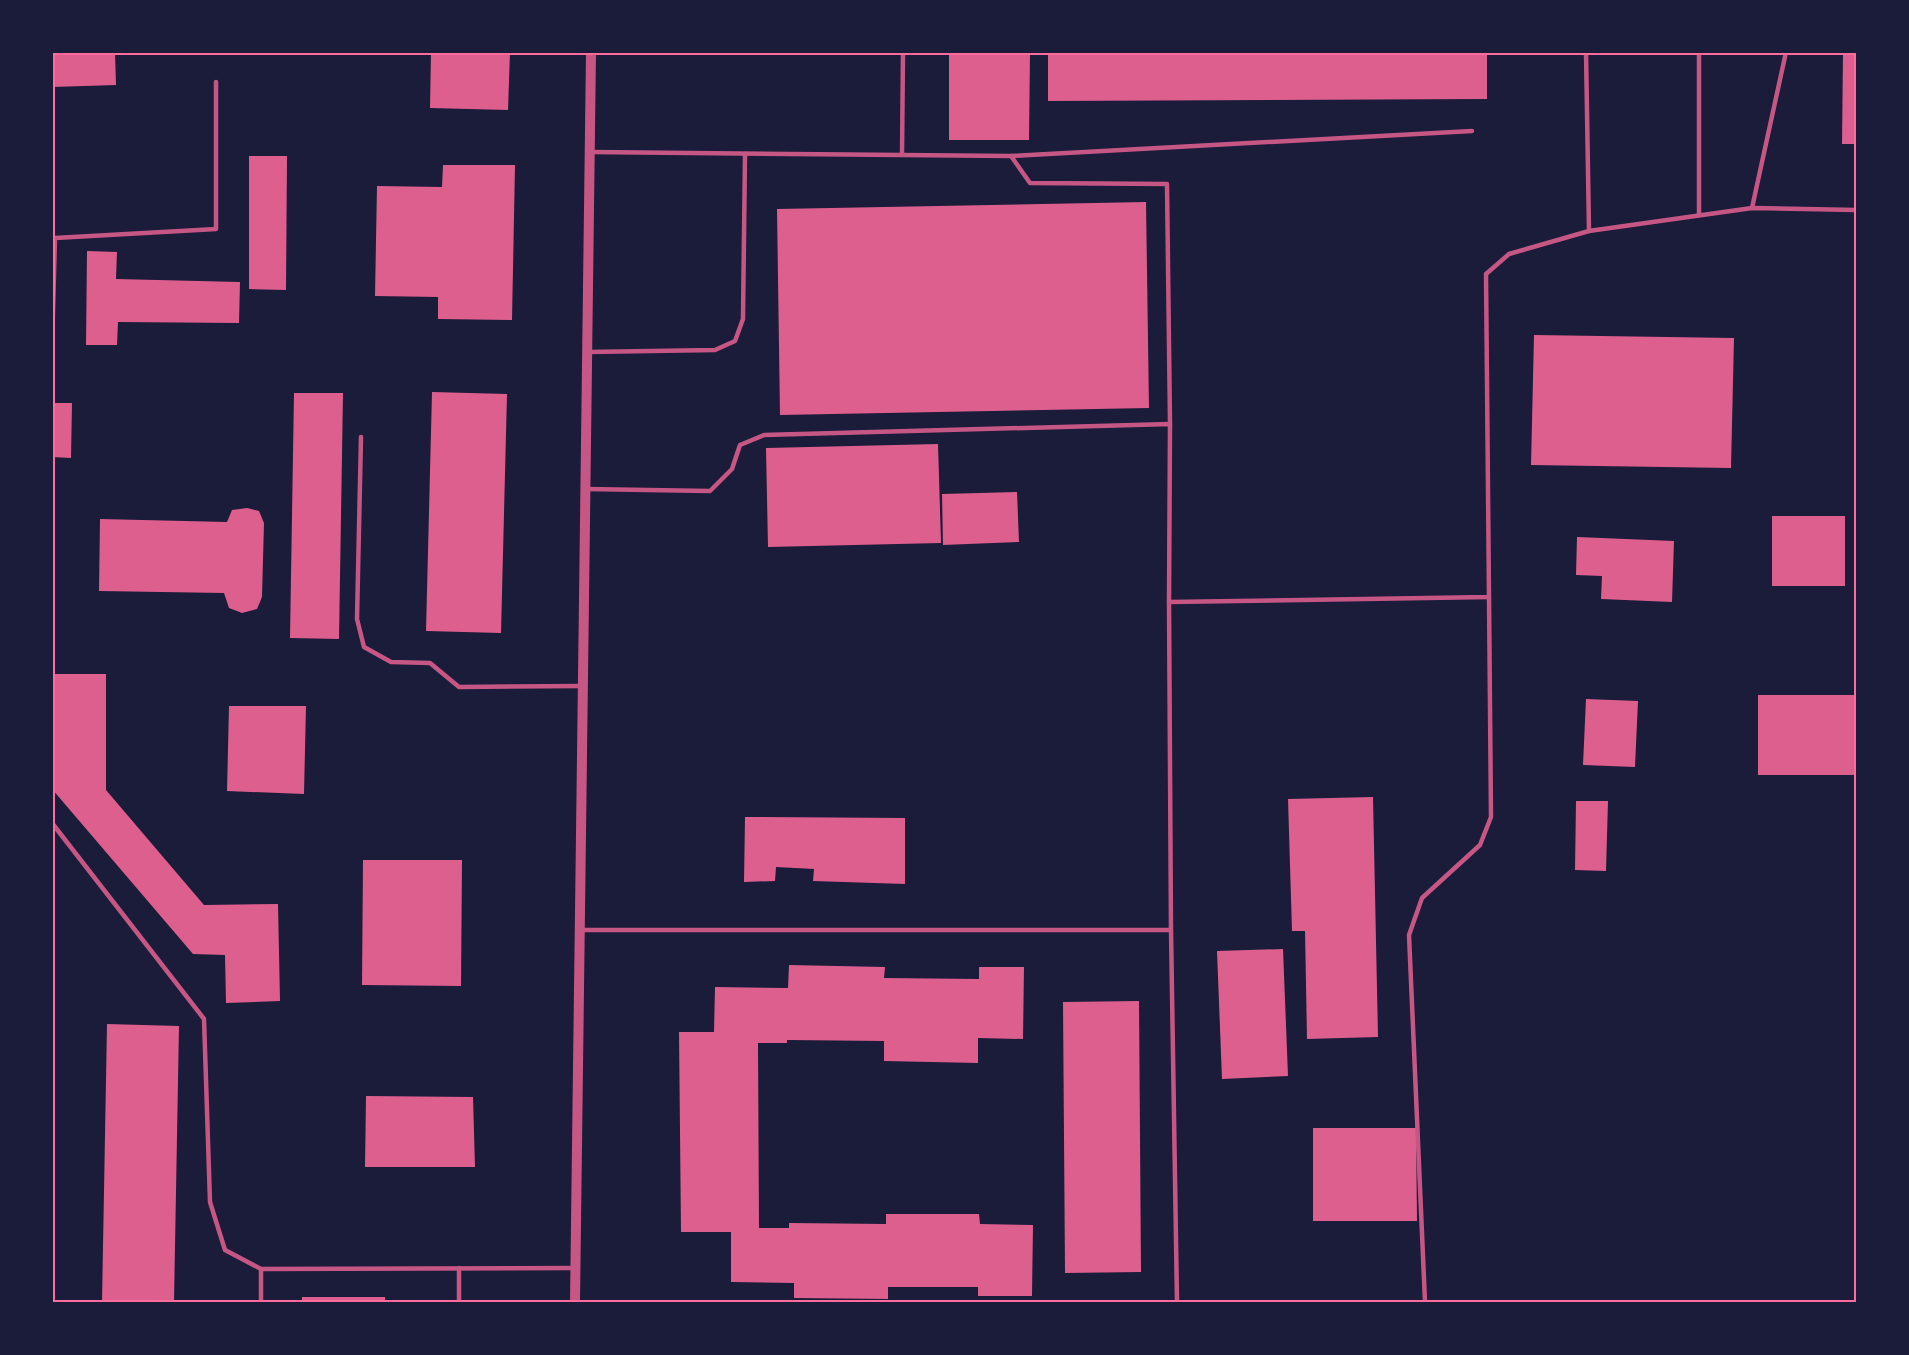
<svg xmlns="http://www.w3.org/2000/svg" width="1909" height="1355" viewBox="0 0 1909 1355" font-family="Helvetica,sans-serif">
<style>
.building{fill:#dd5f8e}
.lines{fill:none;stroke-linecap:round;stroke-linejoin:round}
.service{stroke:#c65784;stroke-width:4.5}
.tertiary{stroke:#c65784;stroke-width:10}
.neatline{fill:none;stroke:#ff6b9d;stroke-width:2}
</style>
<rect width="100%" height="100%" fill="#1b1b3a"/>
<!-- building -->
<g class="building">
<path d="M52 52H115L116 85 52 87Z"/>
<path d="M431 52H510L508 110 430 108Z"/>
<path d="M949 52H1030L1029 140H949Z"/>
<path d="M1048 52H1487V99L1048 101Z"/>
<path d="M1843 52H1856V144H1842Z"/>
<path d="M249 156H287L286 290 249 289Z"/>
<path d="M443 165H515L512 320 438 319V297L375 296 377 186 442 187Z"/>
<path d="M1146 202 1149 408 780 415 777 209Z"/>
<path d="M87 251 117 252 116 279 240 282 239 323 118 322 117 345H86Z"/>
<path d="M1534 335 1734 338 1731 468 1531 465Z"/>
<path d="M432 392 507 394 501 633 426 631Z"/>
<path d="M294 393H343L339 639 290 638Z"/>
<path d="M52 403H72L71 458 52 457Z"/>
<path d="M938 444 941 543 768 547 766 448Z"/>
<path d="M1017 492 1019 542 943 545 942 494Z"/>
<path d="M247 508 259 511 264 523 262 597 257 609 242 613 229 608 224 593 99 591 100 519 227 522 232 510Z"/>
<rect x="1772" y="516" width="73" height="70"/>
<path d="M1577 537 1674 541 1672 602 1601 599 1602 576 1576 575Z"/>
<path d="M52 674H106V790L204 905 278 904 280 1001 226 1003 225 955 193 954 52 789Z"/>
<rect x="1758" y="695" width="98" height="80"/>
<path d="M1586 699 1638 701 1635 767 1583 765Z"/>
<path d="M229 706H306L304 794 227 791Z"/>
<path d="M1373 797 1378 1037 1307 1039 1305 931H1292L1288 799Z"/>
<path d="M1576 801H1608L1606 871 1575 870Z"/>
<path d="M745 817 905 818V884L813 881 814 869 776 867 775 881 744 882Z"/>
<path d="M363 860H462L461 986 362 985Z"/>
<path d="M1283 949 1288 1076 1222 1079 1217 951Z"/>
<path d="M789 965 885 967 884 978 979 979V967H1024L1023 1039 978 1038V1063L884 1061V1041L787 1040V1043H758L759 1228H789V1223L886 1224V1214H979L980 1224 1033 1225 1032 1296H978V1287H888V1299L794 1298V1283L731 1282V1232H681L679 1032H714L715 987 788 988Z"/>
<path d="M1139 1001 1141 1272 1065 1273 1063 1002Z"/>
<path d="M107 1024 179 1026 174 1302H102Z"/>
<path d="M366 1096 473 1097 475 1167H365Z"/>
<path d="M1313 1128H1416L1417 1221H1313Z"/>
<rect x="302" y="1297" width="83" height="5"/>
</g>
<g class="lines">
<!-- service -->
<g class="service">
<path d="M1586 52 1589 231"/>
<path d="M590 152 902 155 903 52"/>
<path d="M902 155 1011 156 1472 131"/>
<path d="M1011 156 1030 183 1167 184 1170 424"/>
<path d="M1752 208 1786 52"/>
<path d="M1699 215V52"/>
<path d="M52 347 55 238 216 229V82"/>
<path d="M587 352 715 350 735 341 743 319 745 154"/>
<path d="M361 437 357 619 364 647 391 662 430 663 459 687 583 686"/>
<path d="M585 489 710 491 732 469 740 445 764 435 1170 424 1169 602"/>
<path d="M52 823 204 1019 210 1202 225 1250 261 1269 575 1268"/>
<path d="M579 930H1171L1177 1302"/>
<path d="M1171 930 1169 602 1489 597 1486 274 1509 254 1589 231 1752 208 1856 210"/>
<path d="M261 1269V1302"/>
<path d="M459 1302V1268"/>
<path d="M1425 1302 1409 935 1422 898 1480 845 1491 817 1489 597"/>
</g>
<!-- tertiary -->
<path class="tertiary" d="M575 1302 591 52"/>
</g>
<!-- border -->
<rect width="1909" height="1355" fill="none" stroke="#1b1b3a" stroke-width="108"/>
<rect x="54" y="54" width="1801" height="1247" class="neatline"/>
</svg>
